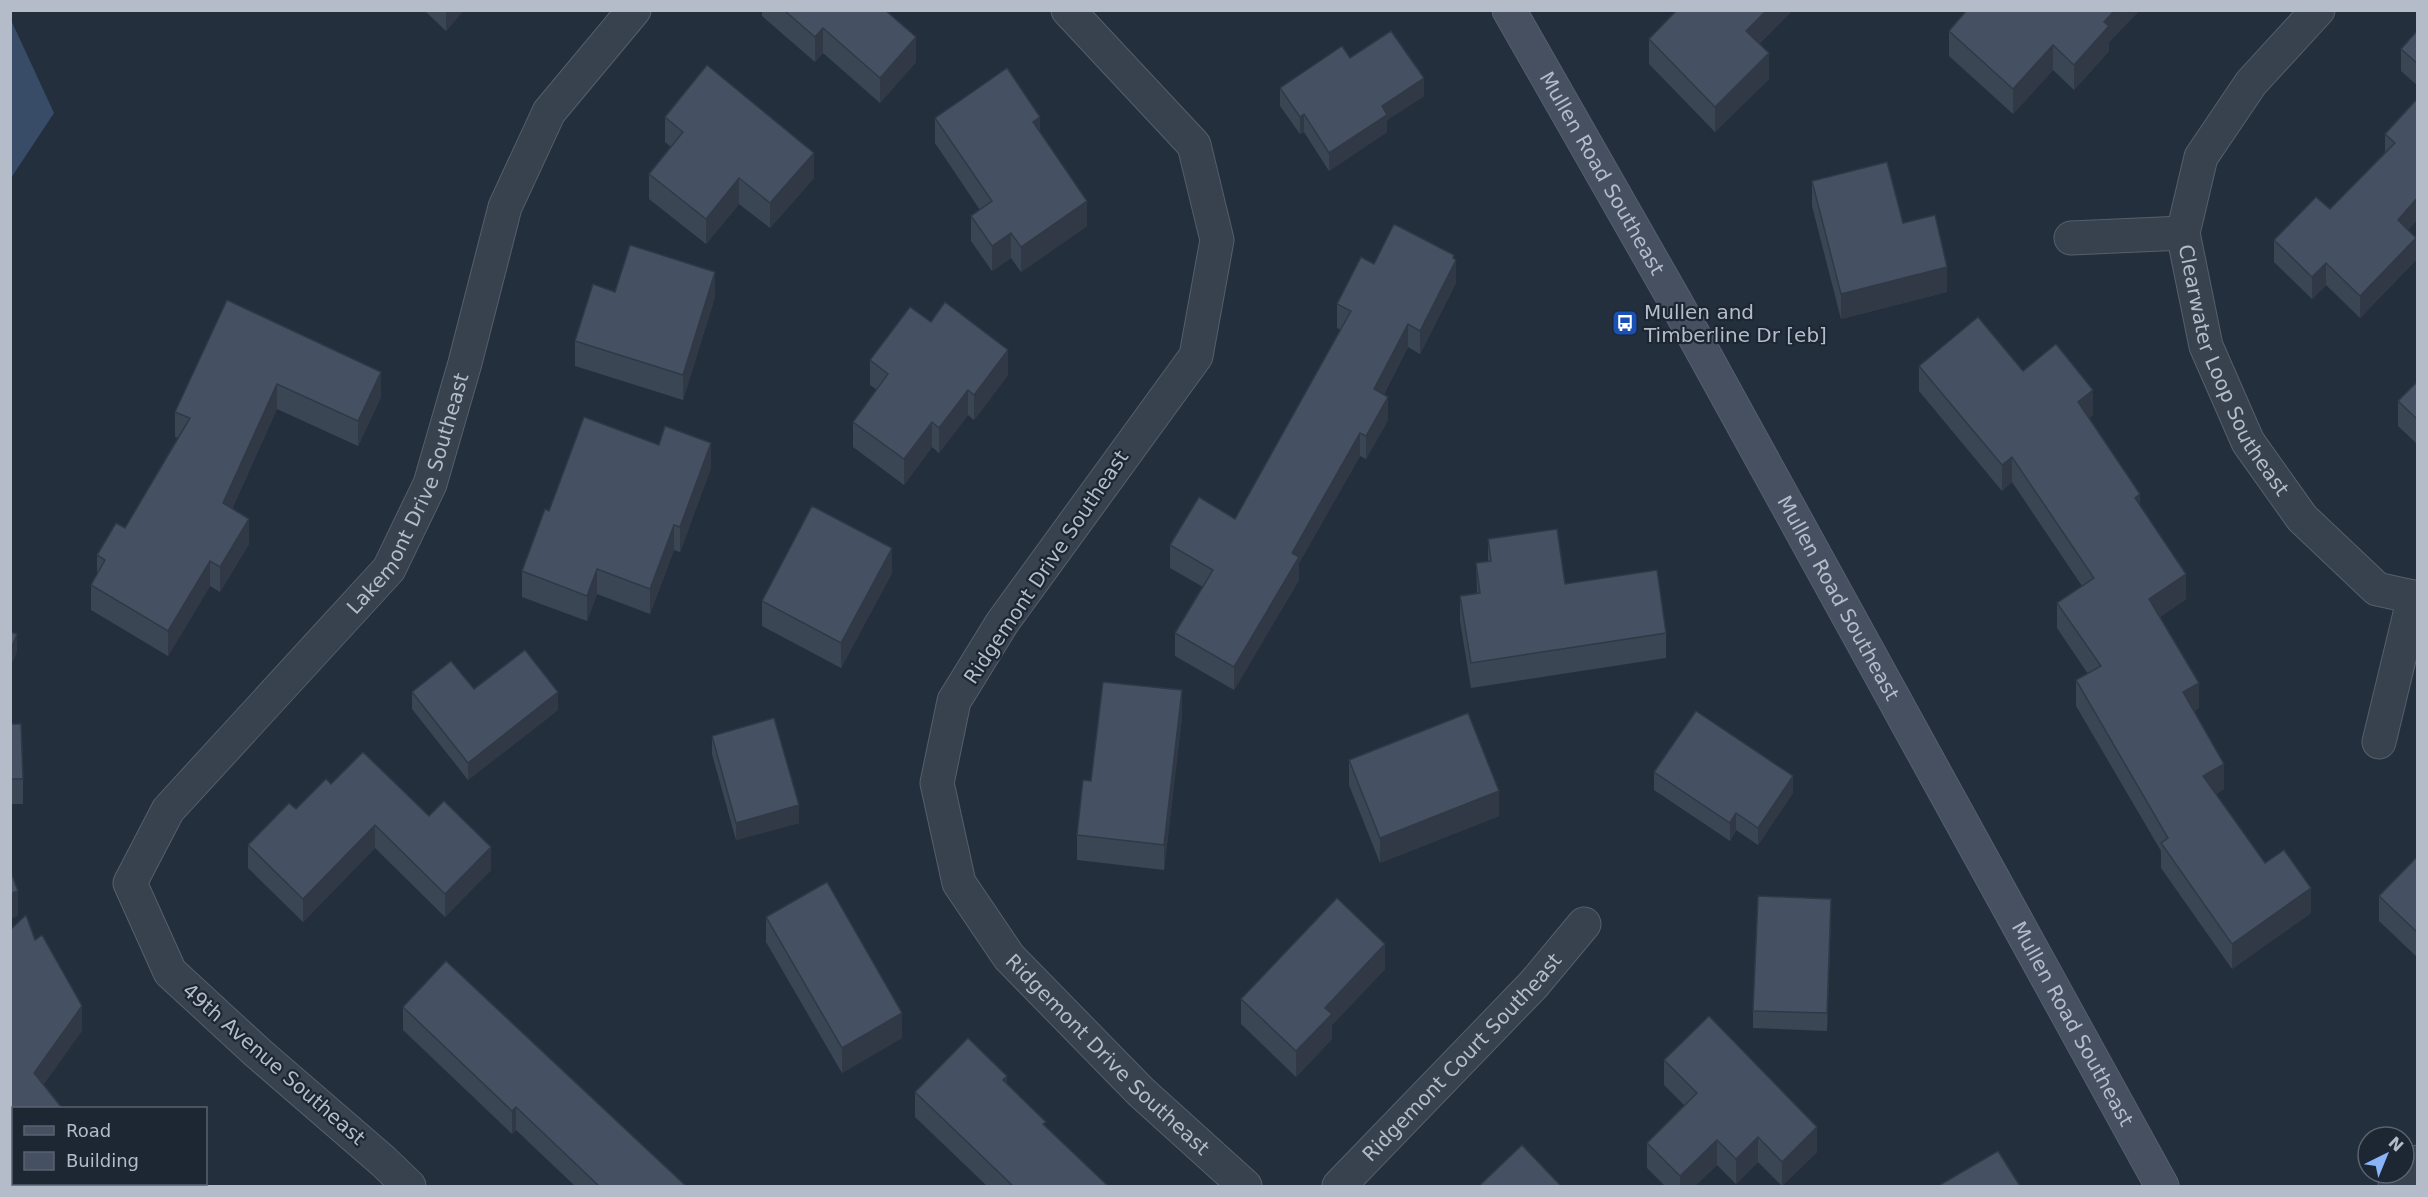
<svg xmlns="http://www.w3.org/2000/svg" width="2428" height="1197" viewBox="0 0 2428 1197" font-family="'DejaVu Sans',sans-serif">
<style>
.water{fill:#394c67}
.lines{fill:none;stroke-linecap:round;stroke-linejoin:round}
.street-casing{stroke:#565f6c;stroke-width:35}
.secondary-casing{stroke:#565f6c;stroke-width:35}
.street{stroke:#38414e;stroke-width:33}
.secondary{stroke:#465061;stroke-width:33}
.wall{fill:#3b4654}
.shaded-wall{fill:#303945}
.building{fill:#455162;stroke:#303945;stroke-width:1.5}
.labels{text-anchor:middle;stroke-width:4.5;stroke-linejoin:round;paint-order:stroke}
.street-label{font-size:20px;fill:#b4bcc9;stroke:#1d2633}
.poi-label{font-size:20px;fill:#b4bcc9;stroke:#1d2633;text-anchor:start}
</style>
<rect width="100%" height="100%" fill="#242f3e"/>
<!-- water -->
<path class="water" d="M10 18 54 113 11 178H10Z"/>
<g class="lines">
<!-- street casing -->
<g class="street-casing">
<g id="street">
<path id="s1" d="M1068 10 1194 145 1217 240 1196 356 1002 623 954 701 937 783 959 883 1009 957 1141 1092 1245 1186"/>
<path id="s2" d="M2318 10 2251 83 2201 157 2183 233 2206 346 2248 442 2302 518 2377 589 2418 598"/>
<path d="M2071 238 2183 233"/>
<path d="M2379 742 2414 597"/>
<path id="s3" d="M409 1186 383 1161 258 1053 170 972 130 883 168 810 389 569 430 484 465 363 505 207 549 112 634 10"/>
<path id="s4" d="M1339 1186 1534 984 1584 924"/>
<path d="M2395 1186 2418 1162"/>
</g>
</g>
<!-- secondary casing -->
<g class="secondary-casing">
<g id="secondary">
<path id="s5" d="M1509 10 1675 301 2162 1186"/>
</g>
</g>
<!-- street -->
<use href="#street" class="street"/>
<!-- secondary -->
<use href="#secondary" class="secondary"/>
</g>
<!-- wall -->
<g class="wall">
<path d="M424 10H464L446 31Z"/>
<path d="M762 10H885L916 62 880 103 823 53 815 62 762 16Z"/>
<path d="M1677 10H1793L1759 44 1769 79 1715 132 1649 64V39Z"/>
<path d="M1967 10H2140L2109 42V51L2074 90 2053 70 2013 114 1949 56V31Z"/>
<path d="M2418 30V86L2401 71V49Z"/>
<path d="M1350 58 1424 96 1387 120V132L1329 171 1304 132 1300 134 1280 106V88Z"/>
<path d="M2418 98V219L2408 230 2416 260 2360 318 2326 285 2312 299 2274 262V240L2330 209 2385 152V134Z"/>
<path d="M665 117 814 178 770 228 739 204 706 244 649 199V174L671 147 665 142Z"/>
<path d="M935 118 1040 133 1087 226 1021 272 1011 258 992 271 971 241V216L980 210 935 143Z"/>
<path d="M1812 181 1903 223 1947 292 1841 319 1812 206Z"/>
<path d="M1374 264 1456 283 1420 354 1408 347 1384 394 1388 420 1366 459 1360 456 1299 563V580L1234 690 1175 656V633L1203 587 1170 568V545L1235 519 1341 330 1337 328V304Z"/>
<path d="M615 292 715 297 683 400 575 366V341Z"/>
<path d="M227 300 381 397 358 446 277 409 232 509 249 544 220 592 210 586 168 656 91 610V585L97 574V555L125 528 178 438 175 437V412Z"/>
<path d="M931 322 1008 375 974 420 968 415 939 453 932 447 904 485 853 447V422L877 390 870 385V360Z"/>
<path d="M1919 366 2023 371 2093 415 2089 418 2140 506 2186 599 2160 617 2199 708 2194 711 2224 789 2216 794 2265 863 2311 913 2232 969 2161 868V851L2076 706V680L2088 674 2057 628V603L2082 586 2012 482 2002 491 1919 391Z"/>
<path d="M2418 381V445L2398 426V401Z"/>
<path d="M711 468 680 552 674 550 650 614 597 594 587 621 522 597V571L549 511Z"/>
<path d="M1488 539 1565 584 1666 633V658L1471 688 1460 621V596L1477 593 1476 563 1488 562Z"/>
<path d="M892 573 841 668 762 626V601Z"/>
<path d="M474 689 558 710 468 780 412 709V692Z"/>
<path d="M1182 716 1164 870 1077 860V835L1091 781Z"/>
<path d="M10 724 23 779V804H10Z"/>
<path d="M712 736 799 823 736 840 712 754Z"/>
<path d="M1349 760 1499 816 1380 863 1349 785Z"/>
<path d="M1654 772 1793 793 1758 845 1736 830 1730 841 1654 790Z"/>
<path d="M331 784 429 816 491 870 445 917 375 848 303 922 248 868V845Z"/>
<path d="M2418 856V958L2379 921V896Z"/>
<path d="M1831 916 1827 1031 1753 1028V1011Z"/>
<path d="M766 917 902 1038 842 1073 766 942Z"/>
<path d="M10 930 35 940 82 1031 14 1108V1184H103V1186H10Z"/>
<path d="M1385 969 1332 1025V1039L1296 1077 1241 1024V999Z"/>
<path d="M403 1007 686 1186H575L516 1130 512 1134 403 1030Z"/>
<path d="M1664 1060 1817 1152 1782 1186 1758 1162 1736 1184 1717 1165 1695 1186H1665L1647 1168V1143L1684 1105 1664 1085Z"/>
<path d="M1007 1084 1046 1127 1108 1186H987L915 1117V1092Z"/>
</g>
<!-- shaded-wall -->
<g class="shaded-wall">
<path d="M446 10H464L446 31Z"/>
<path d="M1767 10H1793L1746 56V31Z"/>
<path d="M2115 10H2140L2109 42V51L2074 90V65L2104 22Z"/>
<path d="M823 28V53L815 62V37Z"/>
<path d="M916 37V62L880 103V78Z"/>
<path d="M2053 45V70L2013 114V89Z"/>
<path d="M1769 53V79L1715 132V107Z"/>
<path d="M1424 78V96L1387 120V132L1329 171V153L1382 106Z"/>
<path d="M1304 114V132L1300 134V117Z"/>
<path d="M1040 117V142L1033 122Z"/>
<path d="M814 153V178L770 228V203Z"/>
<path d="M739 178V204L706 244V219Z"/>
<path d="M2418 197V219L2398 242V220Z"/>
<path d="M1087 201V226L1021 272V247Z"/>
<path d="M1011 233V258L992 271V246Z"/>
<path d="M2416 238V260L2360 318V296Z"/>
<path d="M1454 255V263L1456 260V283L1420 354V331Z"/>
<path d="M2326 263V285L2312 299V277Z"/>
<path d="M1947 267V292L1841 319V294Z"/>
<path d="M715 272V297L683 400V375Z"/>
<path d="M1408 324V347L1374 412V389Z"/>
<path d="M1008 350V375L974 420V395Z"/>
<path d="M381 372V397L358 446V421Z"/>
<path d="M277 384V409L223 528V503Z"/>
<path d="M968 390V415L939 453V428Z"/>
<path d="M2093 390V415L2078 428V402Z"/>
<path d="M1388 397V420L1366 459V436Z"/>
<path d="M932 422V447L904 485V459Z"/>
<path d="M1360 433V456L1299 563V580L1234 690V667L1292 553Z"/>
<path d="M711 443V468L680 552V527Z"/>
<path d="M2012 457V482L2002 491V465Z"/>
<path d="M2140 494V519L2135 498Z"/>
<path d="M249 519V544L220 592V567Z"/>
<path d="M674 525V550L650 614V589Z"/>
<path d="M892 548V573L841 668V643Z"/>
<path d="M210 561V586L168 656V631Z"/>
<path d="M597 569V594L587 621V596Z"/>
<path d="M2186 574V599L2149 624V599Z"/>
<path d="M17 634V652L10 668V651Z"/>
<path d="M2199 683V708L2183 717V692Z"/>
<path d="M1182 690V716L1164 870V845Z"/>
<path d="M558 692V710L468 780V763Z"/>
<path d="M2224 764V789L2203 801V776Z"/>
<path d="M1793 776V793L1758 845V828Z"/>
<path d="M1499 791V816L1380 863V838Z"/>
<path d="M799 805V823L736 840V823Z"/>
<path d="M1736 813V830L1730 841V823Z"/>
<path d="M375 825V848L303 922V899Z"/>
<path d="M491 847V870L445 917V894Z"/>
<path d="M2311 888V913L2232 969V944Z"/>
<path d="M18 891V916L10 919V894Z"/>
<path d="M1831 899V916L1827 1031V1013Z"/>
<path d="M1385 944V969L1332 1025V1039L1296 1077V1051L1325 1008Z"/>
<path d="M82 1006V1031L34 1098V1073Z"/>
<path d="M902 1013V1038L842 1073V1048Z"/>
<path d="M1007 1076V1101L1003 1080Z"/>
<path d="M516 1107V1130L512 1134V1111Z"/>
<path d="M1817 1127V1152L1782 1186V1162Z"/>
<path d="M1758 1137V1162L1736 1184V1159Z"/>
<path d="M1717 1140V1165L1695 1186H1680V1176Z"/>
</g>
<!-- building -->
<g class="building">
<path d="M784 10H885L916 37 880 78 823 28 815 37Z"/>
<path d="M1677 10H1767L1746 31 1769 53 1715 107 1649 39Z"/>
<path d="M1967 10H2115L2104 22 2109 26 2074 65 2053 45 2013 89 1949 31Z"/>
<path d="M2418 30V64L2401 49Z"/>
<path d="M1391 31 1424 78 1382 106 1387 115 1329 153 1304 114 1300 117 1280 88 1342 46 1350 58Z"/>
<path d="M707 65 814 153 770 203 739 178 706 219 649 174 683 132 665 117Z"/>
<path d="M1007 68 1040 117 1033 122 1087 201 1021 247 1011 233 992 246 971 216 992 201 935 118Z"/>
<path d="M2418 98V197L2398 220 2416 238 2360 296 2326 263 2312 277 2274 240 2316 197 2330 209 2395 143 2385 134Z"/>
<path d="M1887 162 1903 223 1935 215 1947 267 1841 294 1812 181Z"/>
<path d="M1394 224 1454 255 1453 258 1456 260 1420 331 1408 324 1374 389 1388 397 1366 436 1360 433 1292 553 1299 557 1234 667 1175 633 1213 570 1170 545 1199 497 1235 519 1351 311 1337 304 1361 257 1374 264Z"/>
<path d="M630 245 715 272 683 375 575 341 593 284 615 292Z"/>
<path d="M227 300 381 372 358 421 277 384 223 503 249 519 220 567 210 561 168 631 91 585 105 560 97 555 116 523 125 528 190 418 175 412Z"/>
<path d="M945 302 1008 350 974 395 968 390 939 428 932 422 904 459 853 422 888 374 870 360 910 307 931 322Z"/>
<path d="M1978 317 2023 371 2056 344 2093 390 2078 402 2140 494 2135 498 2186 574 2149 599 2199 683 2183 692 2224 764 2203 776 2265 863 2284 850 2311 888 2232 944 2161 843 2168 838 2076 680 2101 666 2057 603 2094 578 2012 457 2002 465 1919 366Z"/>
<path d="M2418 381V420L2398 401Z"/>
<path d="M584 417 659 445 665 426 711 443 680 527 674 525 650 589 597 569 587 596 522 571 545 509 549 511Z"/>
<path d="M812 506 892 548 841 643 762 601Z"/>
<path d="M1557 529 1565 584 1657 570 1666 633 1471 663 1460 596 1480 593 1476 563 1491 561 1488 539Z"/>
<path d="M10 632 17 634 10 651Z"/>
<path d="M525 650 558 692 468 763 412 692 451 661 474 689Z"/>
<path d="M1103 682 1182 690 1164 845 1077 835 1083 780 1091 781Z"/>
<path d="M1696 711 1793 776 1758 828 1736 813 1730 823 1654 772Z"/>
<path d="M1468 713 1499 791 1380 838 1349 760Z"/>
<path d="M774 718 799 805 736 823 712 736Z"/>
<path d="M10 724H21L23 779H10Z"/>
<path d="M363 752 429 816 444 801 491 847 445 894 375 825 303 899 248 845 289 803 296 809 326 779 331 784Z"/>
<path d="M2418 856V933L2379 896Z"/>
<path d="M10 870 18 891 10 894Z"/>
<path d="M827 882 902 1013 842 1048 766 917Z"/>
<path d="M1758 896 1831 899 1827 1013 1753 1011Z"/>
<path d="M1337 898 1385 944 1325 1008 1332 1014 1296 1051 1241 999Z"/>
<path d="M26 915 35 940 42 935 82 1006 34 1073 62 1108H14V1181L10 1177V930Z"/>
<path d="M446 961 686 1186H599L516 1107 512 1111 403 1007Z"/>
<path d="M1709 1016 1817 1127 1782 1162 1758 1137 1736 1159 1717 1140 1680 1176 1647 1143 1697 1093 1664 1060Z"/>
<path d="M968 1038 1007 1076 1003 1080 1046 1122 1043 1124 1108 1186H1013L915 1092Z"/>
<path d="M1522 1145 1561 1186H1479Z"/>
<path d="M1998 1151 2020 1186H1938Z"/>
<path d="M16 1184H103L100 1186H101H18Z"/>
</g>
<!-- icons -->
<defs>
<g id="bus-square" transform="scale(1.35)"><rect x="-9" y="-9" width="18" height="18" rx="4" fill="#1a4fb4" stroke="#1d2633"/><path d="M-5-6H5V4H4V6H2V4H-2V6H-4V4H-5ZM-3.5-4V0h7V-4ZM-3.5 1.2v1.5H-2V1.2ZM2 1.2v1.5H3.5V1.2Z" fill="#fff"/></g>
</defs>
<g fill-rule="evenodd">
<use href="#bus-square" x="1625" y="323"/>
</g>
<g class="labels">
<!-- street labels -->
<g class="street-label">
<text dy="7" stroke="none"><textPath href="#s5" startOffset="188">Mullen Road Southeast</textPath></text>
<text dy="7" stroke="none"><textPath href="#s2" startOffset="414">Clearwater Loop Southeast</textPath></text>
<text dy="7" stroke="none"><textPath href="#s3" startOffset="904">Lakemont Drive Southeast</textPath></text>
<text transform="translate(1046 567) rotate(-56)" y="7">Ridgemont Drive Southeast</text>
<text dy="7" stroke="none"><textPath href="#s5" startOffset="674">Mullen Road Southeast</textPath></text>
<text dy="7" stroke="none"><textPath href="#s5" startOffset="1160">Mullen Road Southeast</textPath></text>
<text dy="7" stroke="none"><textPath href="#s1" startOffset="1236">Ridgemont Drive Southeast</textPath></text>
<text dy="7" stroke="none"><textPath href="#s4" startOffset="178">Ridgemont Court Southeast</textPath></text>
<text transform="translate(274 1064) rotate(41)" y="7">49th Avenue Southeast</text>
</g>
<!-- poi labels -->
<g class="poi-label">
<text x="1644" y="319">Mullen and<tspan x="1644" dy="23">Timberline Dr [eb]</tspan></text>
</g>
</g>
<!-- border -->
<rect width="2428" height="1197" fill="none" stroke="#b4bcc9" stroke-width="24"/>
<!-- legend -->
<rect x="12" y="1107" width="195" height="78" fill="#1d2633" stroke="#59626f" stroke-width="1.5"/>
<rect x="24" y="1126" width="30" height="9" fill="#465061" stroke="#59626f" stroke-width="1.5"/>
<text x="66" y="1137" font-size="18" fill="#b4bcc9">Road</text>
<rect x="24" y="1152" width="30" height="18" fill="#455162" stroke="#59626f" stroke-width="1.5"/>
<text x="66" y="1167" font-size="18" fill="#b4bcc9">Building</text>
<!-- north arrow -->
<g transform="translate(2386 1155) rotate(43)"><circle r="28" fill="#1d2633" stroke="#59626f" stroke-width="1.5"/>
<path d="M0-4.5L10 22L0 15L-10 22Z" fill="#8ab4f8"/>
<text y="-9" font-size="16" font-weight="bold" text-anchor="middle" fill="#b4bcc9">N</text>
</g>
</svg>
